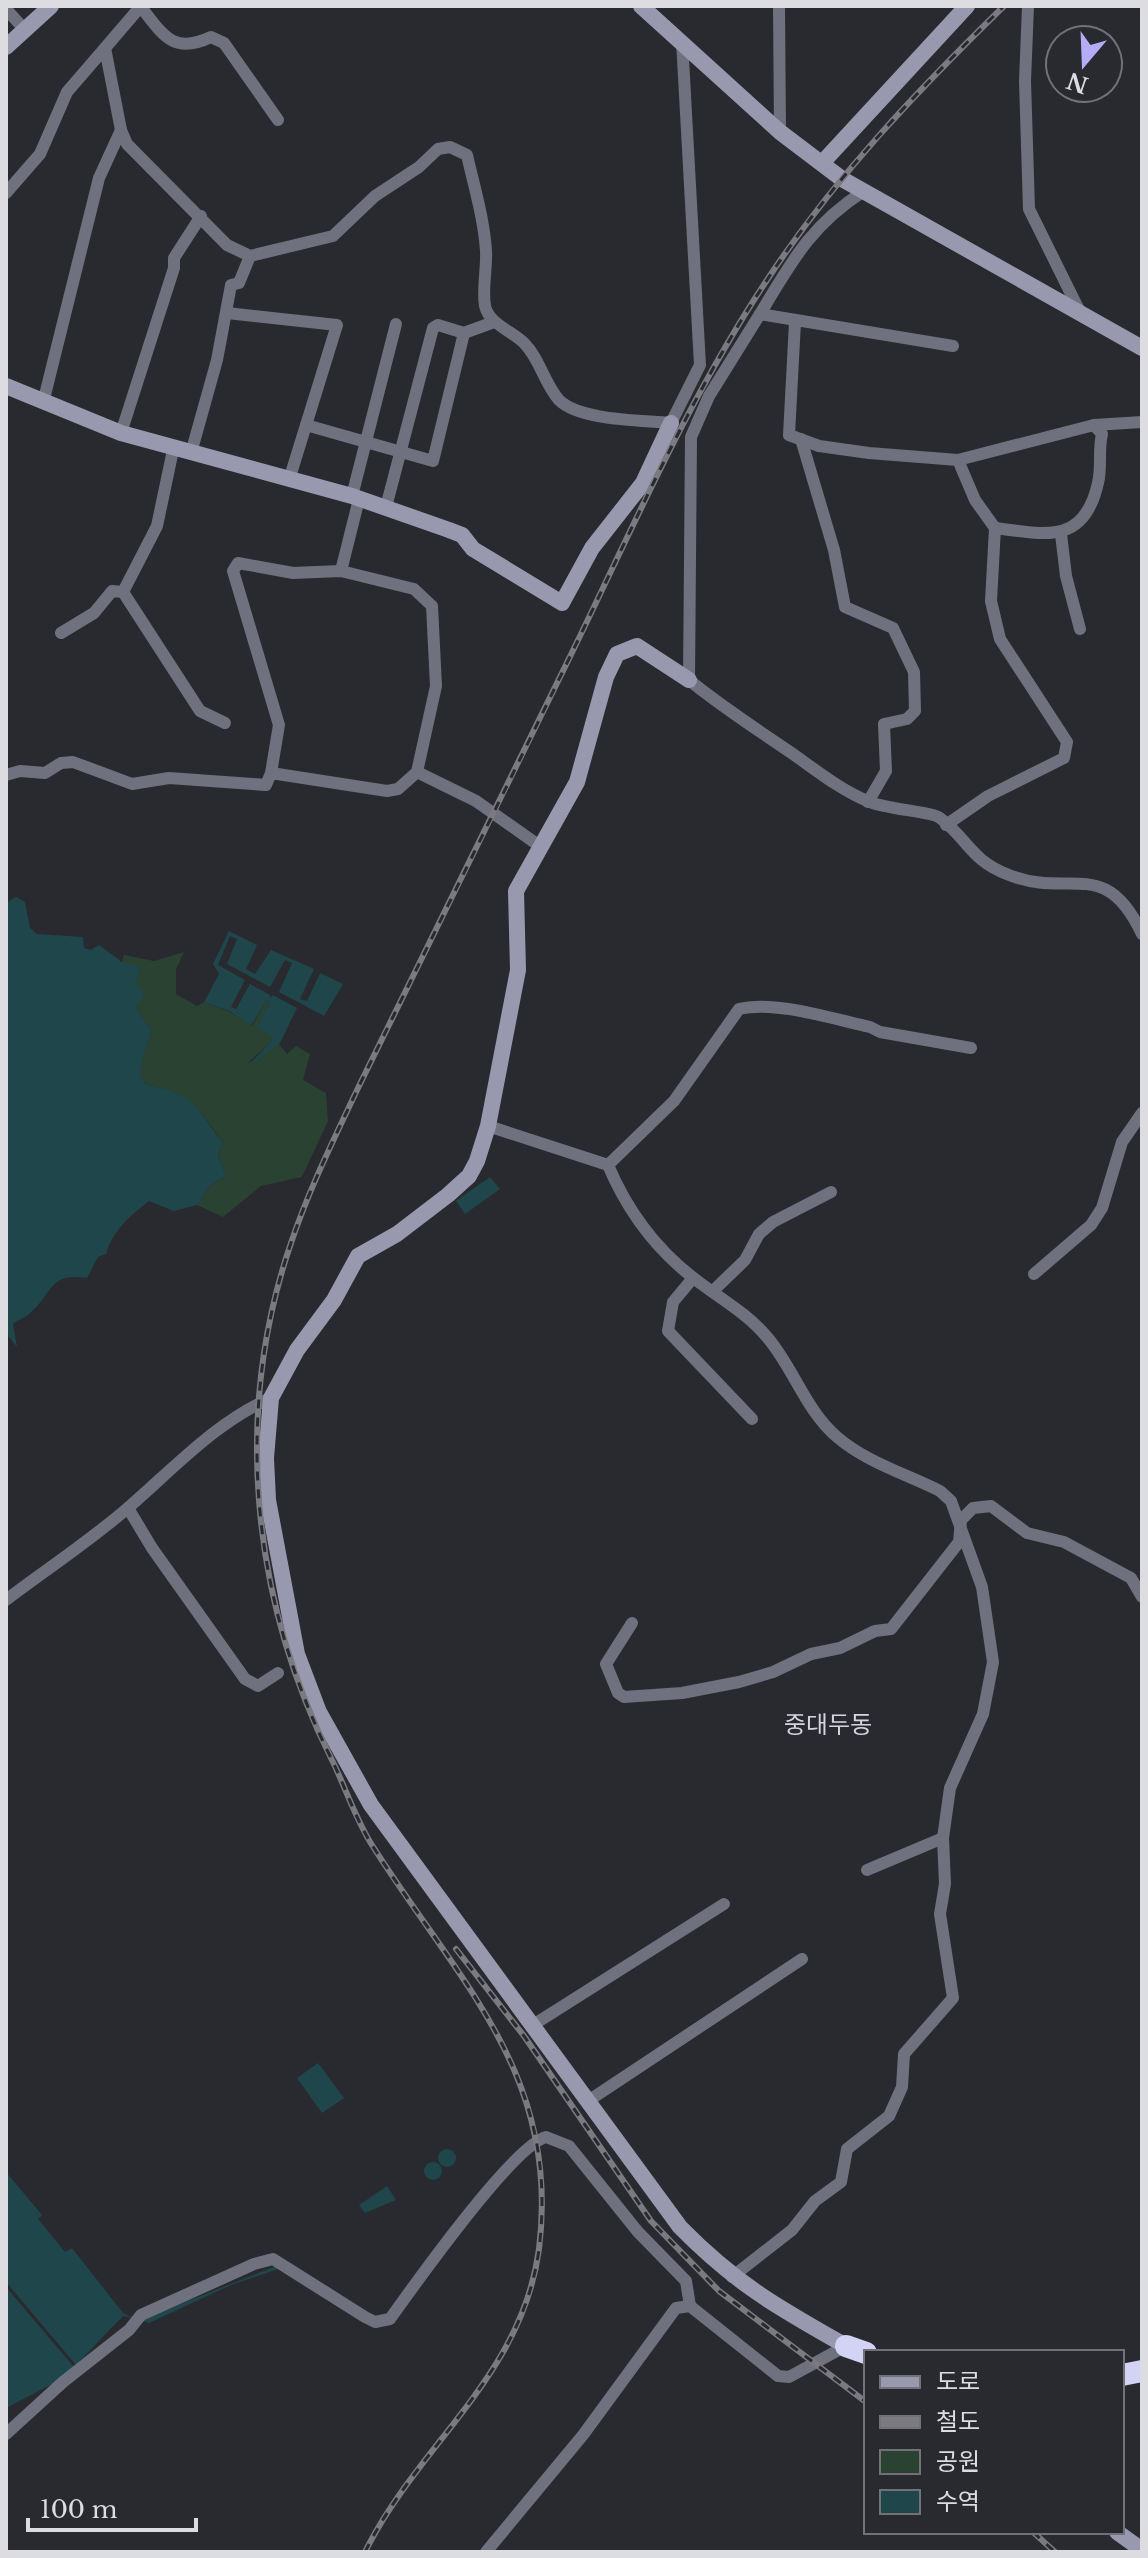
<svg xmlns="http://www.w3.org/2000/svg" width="1148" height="2558" viewBox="0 0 1148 2558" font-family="'Libre Baskerville','Noto Sans KR',serif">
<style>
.green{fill:#294232}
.water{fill:#1f464b}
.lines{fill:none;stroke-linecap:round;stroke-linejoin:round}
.street{stroke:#70717e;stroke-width:12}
.secondary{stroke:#9899ae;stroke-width:16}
.highway{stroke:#d3d4f5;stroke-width:22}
.rail-casing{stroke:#7a7a80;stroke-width:6}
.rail{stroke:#292930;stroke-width:3;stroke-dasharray:9;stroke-linecap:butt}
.labels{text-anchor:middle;stroke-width:7;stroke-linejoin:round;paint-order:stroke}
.quarter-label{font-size:24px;fill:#d5d5df;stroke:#292930}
</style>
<rect width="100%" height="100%" fill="#292930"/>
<!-- green -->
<path class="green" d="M184 952 176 969V994L197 1006 204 1002 228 1011 252 1026 266 1001 270 1002 275 1038 246 1065 278 1043 287 1054 296 1046 310 1054 303 1080 326 1093 328 1121 302 1177 261 1186 223 1217 197 1205 211 1185 226 1176 218 1155 223 1142C213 1130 203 1112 191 1103 156 1073 122 1106 152 1031L135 1007 122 962 124 955 154 961Z"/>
<!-- water -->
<g class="water">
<path d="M16 897 25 902 30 928 37 934 83 937 84 948 91 950 99 945 122 962 140 966 136 983 144 995 136 1008 152 1031C123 1107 155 1072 192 1103 203 1113 212 1130 223 1142L218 1155 226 1176 211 1185 197 1205 174 1211 149 1201C130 1216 113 1230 106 1254L98 1257 87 1278C48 1272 53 1294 30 1313 26 1318 18 1319 13 1324L17 1347 6 1333V903Z"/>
<path d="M229 931 257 945 246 969 255 974 271 950 314 969 300 999 307 1001 320 973 343 984 324 1016 279 992 292 963 285 960 270 987 227 964 237 939 230 936 218 965 245 980 231 1007 236 1009 250 984 270 995V998L273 995 297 1008 280 1043 247 1067 274 1038 257 1028 270 1002 266 1001 251 1026 229 1011 204 1002 219 974 213 964Z"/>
<path d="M490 1177 500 1189 465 1214 456 1201Z"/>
<path d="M318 2063 344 2098 322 2113 297 2078Z"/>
<circle cx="447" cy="2158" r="9"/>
<circle cx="433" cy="2171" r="9"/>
<path d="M6 2172 42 2215 38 2219 65 2252 72 2248 123 2313 133 2318 123 2316 76 2365 6 2282Z"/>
<path d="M387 2186 396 2200 365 2213 359 2205Z"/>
<path d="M276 2266 278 2269 231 2285 149 2323 140 2320Z"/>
<path d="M6 2287 74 2367 62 2379 6 2408Z"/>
</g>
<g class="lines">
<!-- street -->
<g class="street">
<path d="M779 6 780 132"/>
<path d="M1028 6 1025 81 1029 209 1080 312"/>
<path d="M141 7C163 35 173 55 211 37L224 43 278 120"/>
<path d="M6 9 25 30"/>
<path d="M105 48 141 6"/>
<path d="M864 191C811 225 792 261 760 314L953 346"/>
<path d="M6 193 40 154 67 92 105 48 121 130 127 144 227 245 250 256 333 236 375 196 419 167 438 149 450 147 467 155C474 186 484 219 486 251 487 268 482 289 485 306 489 324 512 331 524 343 540 359 544 383 559 400 580 421 643 420 671 423L700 365 682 41"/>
<path d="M227 313 337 325 289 480"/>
<path d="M760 314 709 396 691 437 689 680C722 707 758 730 793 754 817 771 842 791 870 802 886 809 933 812 940 818 969 840 970 860 1009 875 1070 899 1105 855 1142 934"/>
<path d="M795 322 789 435 819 446 869 453 958 460 1094 425 1142 422"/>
<path d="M43 403 99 178 121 130"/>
<path d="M306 425 433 461 464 333"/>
<path d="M121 433 174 268V258L201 216"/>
<path d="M801 439 834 550 845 607 893 628 914 672 915 711 907 719 884 724 886 771 868 802"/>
<path d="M191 453 217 360 231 285 239 283 250 256"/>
<path d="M352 496 396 324"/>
<path d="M386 507 433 328 438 325 464 333 494 322"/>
<path d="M995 528C1044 534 1084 546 1098 483 1102 467 1098 450 1102 434L1094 425"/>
<path d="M1061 534 1066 576 1080 629"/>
<path d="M341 571 359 499"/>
<path d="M123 592 200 711 225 723"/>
<path d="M61 633 94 613 112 591 123 592 157 526 173 450"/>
<path d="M417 772 476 801 541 847"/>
<path d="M6 775 20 771 45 773 61 763 73 762 132 784 169 778 266 785 271 773 387 791 398 789 417 772 436 686 432 606 414 589 341 571 293 573 238 563 233 571 279 725 271 773"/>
<path d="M946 825 988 796 1064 758 1067 742 1000 639 991 601 995 528 975 500 958 460"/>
<path d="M488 1126 608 1165C627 1210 653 1246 691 1276 717 1297 745 1311 767 1337 793 1367 806 1411 837 1437 866 1462 906 1474 940 1491L951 1501 982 1587 993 1662 983 1714 950 1788 943 1838 945 1884 940 1914 953 1998 904 2054 902 2087 889 2116 847 2149 841 2182 815 2201 792 2230 732 2277"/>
<path d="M608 1165 674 1101 739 1009C774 1000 833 1019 870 1027L880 1032 971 1048"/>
<path d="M1034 1274 1091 1225 1102 1208 1122 1142 1142 1113"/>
<path d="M693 1278 673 1302 668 1331 752 1419"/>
<path d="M714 1290 745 1260 759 1234 773 1222 831 1192"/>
<path d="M128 1508 152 1548 245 1679 258 1686 278 1673"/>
<path d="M6 1600C47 1569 91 1540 129 1507 173 1469 217 1421 271 1398"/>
<path d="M632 1623 606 1664 618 1693 624 1697 682 1693 739 1682 773 1672 811 1654 840 1648 875 1631 891 1629 959 1542 961 1520 973 1508 991 1506 1027 1533 1064 1542 1131 1578 1142 1597"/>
<path d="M867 1870 943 1838"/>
<path d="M533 2025 724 1904"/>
<path d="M588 2101 802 1959"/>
<path d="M6 2434 63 2382 129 2330 141 2315 254 2264 273 2259 365 2317 375 2322 390 2319C415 2284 512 2147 546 2137L569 2146 638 2232 686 2281 690 2306"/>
<path d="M486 2552 583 2435 676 2308 690 2306 778 2376 789 2377 846 2346"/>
</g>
<!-- secondary -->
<g class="secondary">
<path d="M641 6 780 132 842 179 1142 348"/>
<path d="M6 47 51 6"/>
<path d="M822 163 967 6"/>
<path d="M6 386 121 433 352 496 449 530 462 535 473 549 562 603 592 548 643 483 671 423"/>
<path d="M689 680 637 646 617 654 606 677 577 782 516 891 518 970 488 1126 477 1161 469 1176 448 1195 397 1234 358 1256 334 1300 297 1350 271 1398 266 1458 268 1500 297 1654 319 1712 371 1805 680 2227C740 2288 783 2310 855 2351"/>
<path d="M1117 2532 1142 2550"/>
</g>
<!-- highway -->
<g class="highway">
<path d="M846 2346 866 2353"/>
<path d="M1122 2375 1142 2371"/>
</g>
<!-- rail casing -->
<g class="rail-casing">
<g id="rail">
<path d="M456 1949 524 2036 651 2221 719 2291 866 2402"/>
<path d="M1033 2532 1055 2552"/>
<path d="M365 2552C418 2444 522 2377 539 2249 561 2074 457 1980 372 1845 355 1818 345 1786 331 1758 251 1598 233 1412 291 1243 309 1189 334 1139 358 1088 432 937 507 787 580 636 638 516 693 391 767 280 834 178 917 91 1004 6"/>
</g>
</g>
<!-- rail -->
<use href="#rail" class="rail"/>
</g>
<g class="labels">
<!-- quarter labels -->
<g class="quarter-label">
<text x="828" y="1733">중대두동</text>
</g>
</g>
<!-- border -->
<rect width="1148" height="2558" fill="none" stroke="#dcdce1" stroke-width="16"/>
<!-- legend -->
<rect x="864" y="2350" width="260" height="184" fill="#292930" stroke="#717177" stroke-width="2"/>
<rect x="880" y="2376" width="40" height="12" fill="#9899ae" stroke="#717177" stroke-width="2"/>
<text x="936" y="2390" font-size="24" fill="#dcdce1">도로</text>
<rect x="880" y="2416" width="40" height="12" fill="#7a7a80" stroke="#717177" stroke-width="2"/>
<text x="936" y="2430" font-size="24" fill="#dcdce1">철도</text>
<rect x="880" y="2450" width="40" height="24" fill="#294232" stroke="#717177" stroke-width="2"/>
<text x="936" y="2470" font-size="24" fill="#dcdce1">공원</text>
<rect x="880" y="2490" width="40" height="24" fill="#1f464b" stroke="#717177" stroke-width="2"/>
<text x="936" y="2510" font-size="24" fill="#dcdce1">수역</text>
<!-- north arrow -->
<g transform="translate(1084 64) rotate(199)"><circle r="38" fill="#292930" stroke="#717177" stroke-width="2"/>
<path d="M0-6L14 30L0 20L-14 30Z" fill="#b5acf8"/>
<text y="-12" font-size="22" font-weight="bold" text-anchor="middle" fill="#dcdce1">N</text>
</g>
<!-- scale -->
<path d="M28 2518v12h168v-12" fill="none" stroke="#dcdce1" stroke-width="4"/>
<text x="40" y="2518" font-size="24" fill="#dcdce1" stroke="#292930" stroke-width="6" paint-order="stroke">100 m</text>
</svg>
